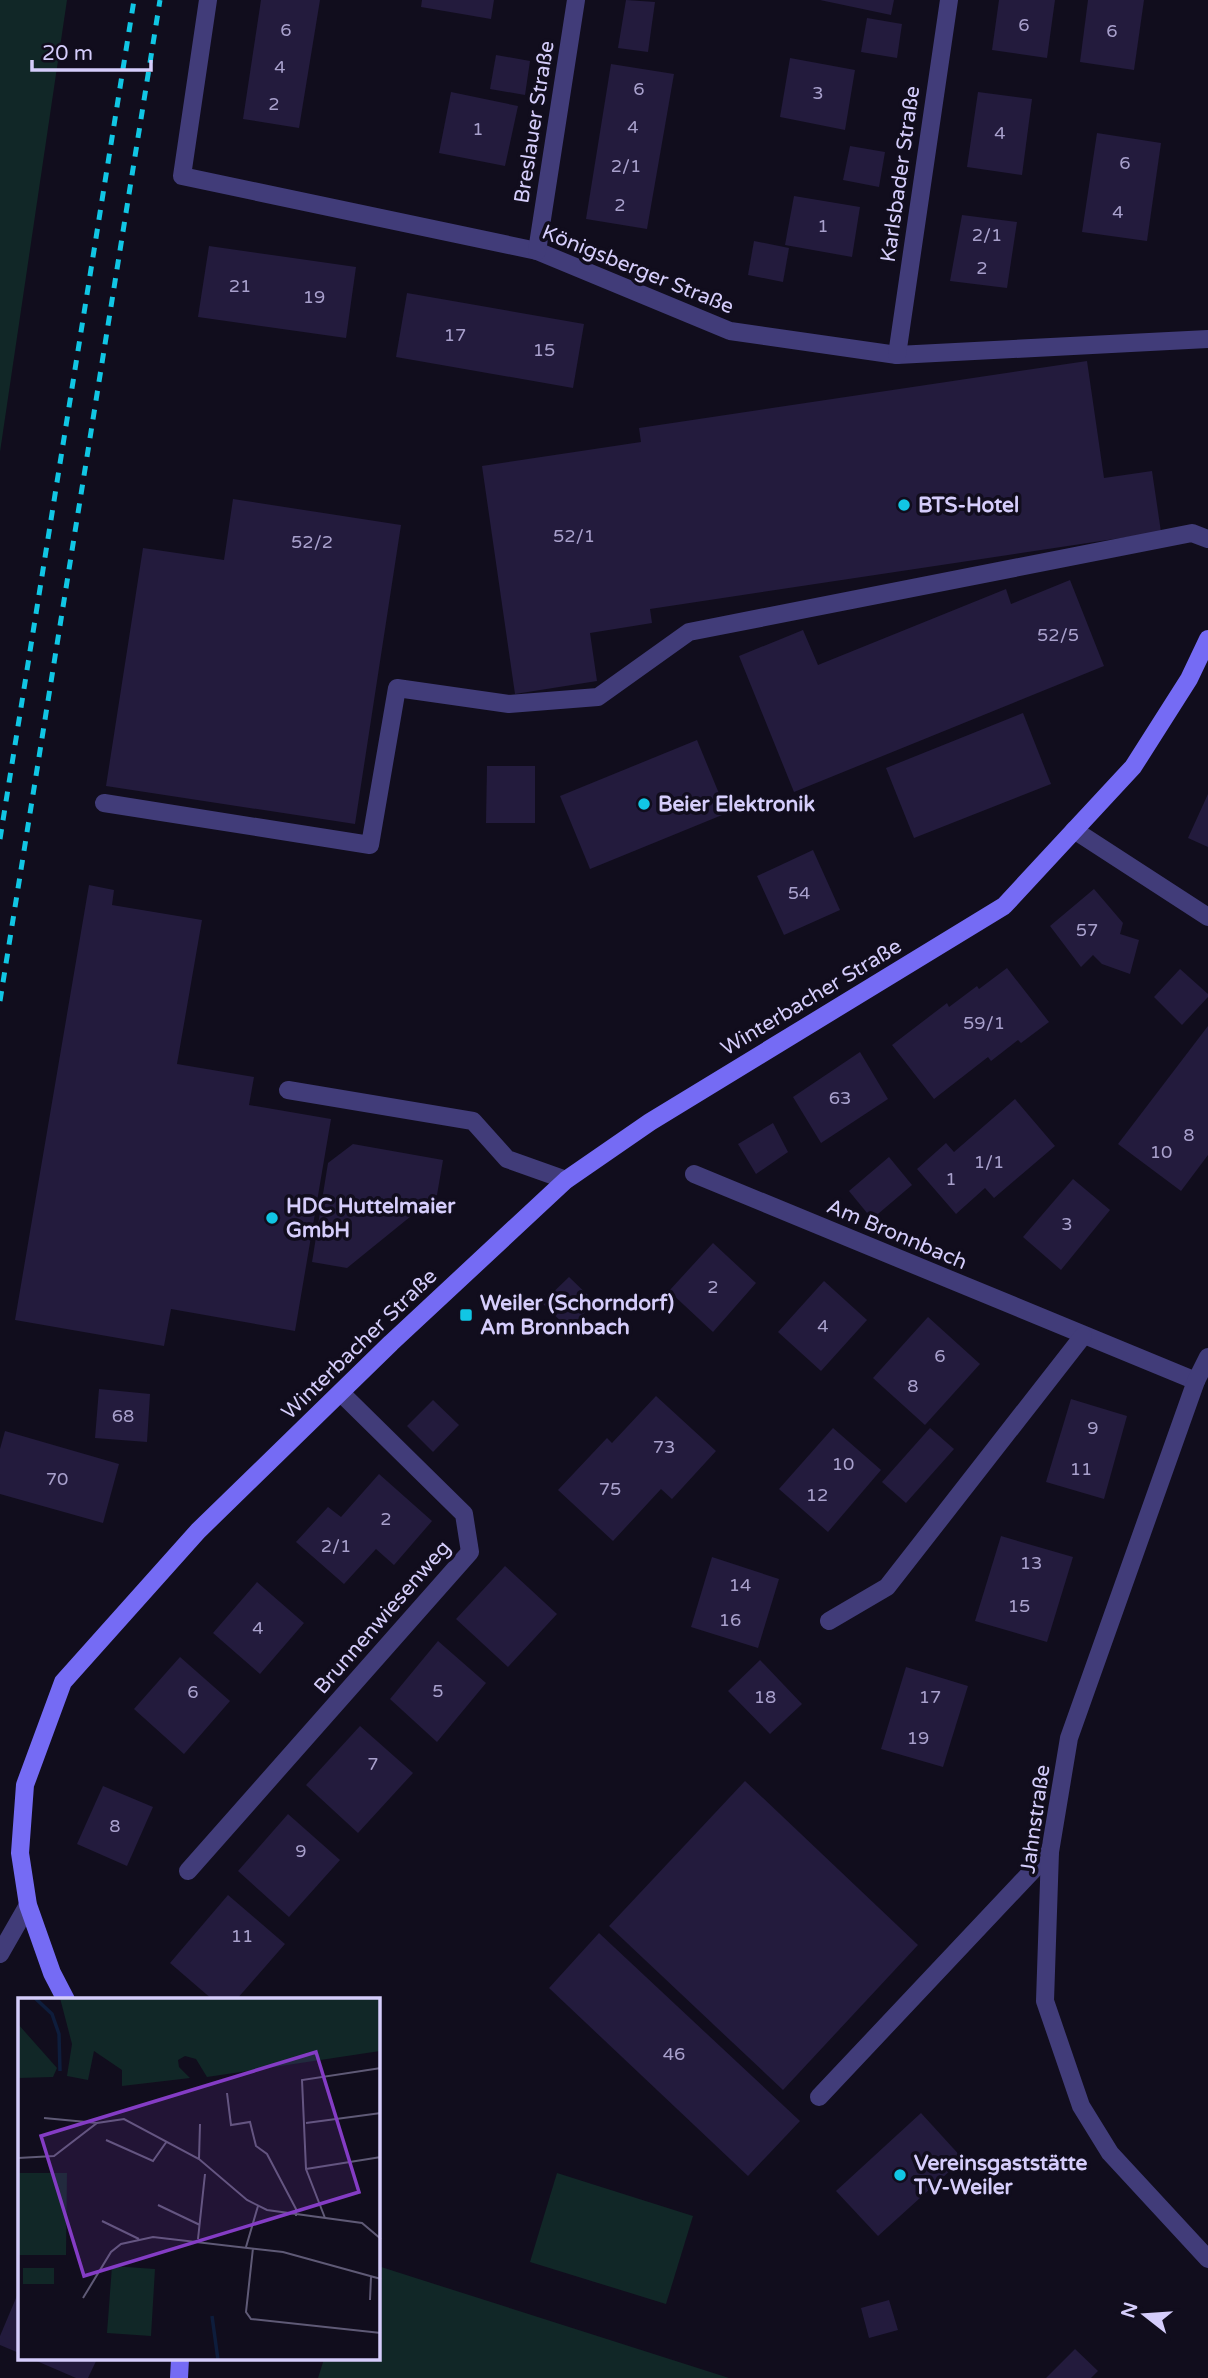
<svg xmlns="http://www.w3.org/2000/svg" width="1208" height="2378" viewBox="0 0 1208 2378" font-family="'Varela Round',sans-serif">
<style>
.green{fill:#112727}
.building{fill:#231b3d}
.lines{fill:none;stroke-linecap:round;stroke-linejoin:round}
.lane{stroke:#413c79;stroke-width:18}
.street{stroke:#413c79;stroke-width:18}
.secondary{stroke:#756bf4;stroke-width:18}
.rail{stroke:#11c6e4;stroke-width:5;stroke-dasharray:10 9;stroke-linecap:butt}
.poi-dot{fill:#11c6e4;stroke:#110d1d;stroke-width:2.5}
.labels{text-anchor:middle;stroke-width:7;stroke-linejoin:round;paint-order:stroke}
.number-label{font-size:18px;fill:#a8a0cc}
.street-label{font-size:21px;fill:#d5cdfb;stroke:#110d1d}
.poi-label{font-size:21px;font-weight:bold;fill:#d5cdfb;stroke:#110d1d;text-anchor:start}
.inset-river{fill:none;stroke:#0e1d3c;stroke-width:3.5}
.inset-road{fill:none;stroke:#5f5a76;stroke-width:2}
.view{fill:#843cc5;fill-opacity:0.15;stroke:#843cc5;stroke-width:3.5}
.inset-edge{fill:none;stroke:#d5cdfb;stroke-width:3.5}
</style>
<rect width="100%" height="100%" fill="#110d1d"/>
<!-- green -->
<g class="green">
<path d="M0 0H67L0 452Z"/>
<path d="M557 2173 693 2216 666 2304 530 2262Z"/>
<path d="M378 2266 729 2378H318L324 2359H378Z"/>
</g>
<!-- building -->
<g class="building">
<path d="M261 0H320L299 128 243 119Z"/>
<path d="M422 0H494L491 19 421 7Z"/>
<path d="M626 0 655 2 648 52 618 48Z"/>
<path d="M820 0H894L891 15Z"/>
<path d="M999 0H1055L1047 58 992 50Z"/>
<path d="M1088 0H1144L1134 70 1080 62Z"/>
<path d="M867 18 902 24 897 58 861 52Z"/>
<path d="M496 55 530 61 525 95 490 89Z"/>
<path d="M790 58 855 70 845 130 780 117Z"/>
<path d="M611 64 674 74 647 229 586 219Z"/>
<path d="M451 92 518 106 505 166 439 153Z"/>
<path d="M978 92 1032 99 1022 175 967 167Z"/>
<path d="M1097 133 1161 143 1147 241 1082 232Z"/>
<path d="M850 146 885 152 879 187 843 180Z"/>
<path d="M794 196 860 207 852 257 785 245Z"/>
<path d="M962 215 1017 222 1007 288 950 281Z"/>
<path d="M754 241 789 248 783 282 748 275Z"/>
<path d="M209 246 356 267 346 338 198 317Z"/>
<path d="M407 293 584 324 573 388 396 357Z"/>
<path d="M1087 361 1104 478 1152 471 1161 532 650 609 652 623 590 633 597 681 515 694 482 466 641 442 639 428Z"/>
<path d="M233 499 401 525 355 824 106 786 143 548 224 560Z"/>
<path d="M1070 580 1104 666 794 792 739 656 803 630 818 665 1006 589 1011 604Z"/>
<path d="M1023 713 1051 784 914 838 886 768Z"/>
<path d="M697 740 727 813 590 869 560 796Z"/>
<path d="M487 766H535V823H486Z"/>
<path d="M1208 794V847L1188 838Z"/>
<path d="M813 850 840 910 784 935 757 876Z"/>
<path d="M89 885 114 890 112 905 202 920 177 1064 254 1077 249 1105 331 1119 295 1331 171 1309 164 1346 15 1320Z"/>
<path d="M1094 889 1123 923 1120 934 1139 940 1130 974 1102 964 1093 955 1081 967 1050 926Z"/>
<path d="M1007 968 1049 1022 1021 1043 1018 1040 991 1061 988 1057 934 1099 892 1045 947 1003 949 1007 977 986 979 989Z"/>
<path d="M1180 969 1208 994V997L1182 1025 1154 997Z"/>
<path d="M1208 1026V1155L1181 1191 1118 1144Z"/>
<path d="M860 1052 888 1099 821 1143 793 1097Z"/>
<path d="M1015 1099 1055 1146 994 1198 985 1188 956 1214 917 1169 946 1143 954 1152Z"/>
<path d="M773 1123 788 1152 756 1174 738 1144Z"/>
<path d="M353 1144 443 1160 437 1195 347 1268 312 1262 328 1163Z"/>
<path d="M889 1157 912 1185 872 1219 849 1191Z"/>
<path d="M1073 1179 1110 1210 1061 1270 1023 1237Z"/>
<path d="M713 1243 756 1283 713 1332 669 1291Z"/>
<path d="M569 1277 595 1302 569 1329 542 1303Z"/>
<path d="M824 1281 867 1320 821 1371 778 1332Z"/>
<path d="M928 1317 980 1364 925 1425 873 1378Z"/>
<path d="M99 1389 150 1394 147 1442 95 1438Z"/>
<path d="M656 1396 716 1451 672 1499 661 1489 613 1541 558 1490 607 1438 612 1443Z"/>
<path d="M1071 1399 1127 1416 1104 1499 1046 1482Z"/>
<path d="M433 1400 459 1425 433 1452 407 1426Z"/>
<path d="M833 1428 881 1470 828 1532 779 1489Z"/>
<path d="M930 1428 954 1449 906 1503 882 1482Z"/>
<path d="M5 1431 119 1464 103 1523 0 1494V1449Z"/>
<path d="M379 1474 432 1521 394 1565 376 1549 344 1584 296 1542 328 1507 341 1517Z"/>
<path d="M1001 1536 1073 1557 1047 1642 975 1621Z"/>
<path d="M712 1557 779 1579 758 1648 691 1627Z"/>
<path d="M505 1566 557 1614 508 1667 456 1619Z"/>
<path d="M257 1582 304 1623 260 1674 213 1633Z"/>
<path d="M438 1641 486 1683 437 1742 390 1699Z"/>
<path d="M180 1657 230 1701 184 1754 134 1709Z"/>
<path d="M760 1660 802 1704 770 1734 728 1691Z"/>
<path d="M906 1667 968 1686 943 1767 881 1749Z"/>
<path d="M360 1726 413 1773 358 1833 306 1785Z"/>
<path d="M745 1781 918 1945 783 2090 609 1926Z"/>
<path d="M103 1786 153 1807 127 1866 77 1844Z"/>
<path d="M288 1814 340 1860 289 1917 238 1871Z"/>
<path d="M228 1895 285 1944 236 2000H213L170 1963Z"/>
<path d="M599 1933 800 2121 748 2176 549 1988Z"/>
<path d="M921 2113 963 2159 878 2236 836 2191Z"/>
<path d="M19 2291V2353L0 2345V2336Z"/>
<path d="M889 2300 898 2330 869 2338 861 2308Z"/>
<path d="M1075 2349 1098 2371 1091 2378H1046Z"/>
<path d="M32 2359H97L88 2378H76Z"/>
</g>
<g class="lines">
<!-- lane -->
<g class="lane">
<path d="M104 803 370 845 397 688 509 704 598 697 689 632 1192 533 1208 539"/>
<path d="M288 1090 473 1121 507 1159 566 1180"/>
<path d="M0 1954 28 1905"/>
<path d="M819 2097 1050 1852"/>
</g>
<!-- street -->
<g class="street">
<path d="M208 0 182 176 537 251 730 331 897 355 1208 339"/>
<path d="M537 251 576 0"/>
<path d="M897 355 949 0"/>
<path d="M1074 830 1208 917"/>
<path d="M694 1174 1196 1381"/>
<path d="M1208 1357 1196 1381 1069 1738 1050 1852 1045 2001 1081 2106 1110 2153 1208 2259"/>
<path d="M829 1621 887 1587 1083 1336"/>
<path d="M188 1871 470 1552 464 1514 341 1393"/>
</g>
<!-- secondary -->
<g class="secondary">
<path d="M66 2000 52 1973 28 1905 20 1853 25 1785 63 1682 198 1531 391 1343 566 1180 650 1122 1004 906 1133 767 1189 679 1208 639"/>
<path d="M179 2378 180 2359"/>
</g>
<!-- rail -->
<g class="rail">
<path d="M0 839 134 0"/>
<path d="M0 1001 160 0"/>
</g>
</g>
<!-- markers -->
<g class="poi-dot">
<circle cx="904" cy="505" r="7"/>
<circle cx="644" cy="804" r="7"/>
<circle cx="272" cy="1218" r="7"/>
<rect x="459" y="1308" width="14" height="14" rx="3.5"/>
<circle cx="900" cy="2175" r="7"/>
</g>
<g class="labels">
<!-- number labels -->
<g class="number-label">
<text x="1024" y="31">6</text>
<text x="286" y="36">6</text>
<text x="1112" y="37">6</text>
<text x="280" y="73">4</text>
<text x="639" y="95">6</text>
<text x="818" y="99">3</text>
<text x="274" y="110">2</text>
<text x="633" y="133">4</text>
<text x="478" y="135">1</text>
<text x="1000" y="139">4</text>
<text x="1125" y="169">6</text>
<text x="626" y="172">2/1</text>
<text x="620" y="211">2</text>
<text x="1118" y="218">4</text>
<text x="823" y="232">1</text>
<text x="987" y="241">2/1</text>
<text x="982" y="274">2</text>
<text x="240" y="292">21</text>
<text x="314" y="303">19</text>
<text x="455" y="341">17</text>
<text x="544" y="356">15</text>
<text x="574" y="542">52/1</text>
<text x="312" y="548">52/2</text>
<text x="1058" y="641">52/5</text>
<text x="799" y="899">54</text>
<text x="1087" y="936">57</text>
<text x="984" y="1029">59/1</text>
<text x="840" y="1104">63</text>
<text x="1189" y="1141">8</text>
<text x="1161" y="1158">10</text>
<text x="989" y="1168">1/1</text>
<text x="951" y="1185">1</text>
<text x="1067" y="1230">3</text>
<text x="713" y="1293">2</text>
<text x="823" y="1332">4</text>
<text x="940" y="1362">6</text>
<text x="913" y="1392">8</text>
<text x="123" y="1422">68</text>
<text x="1093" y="1434">9</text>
<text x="664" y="1453">73</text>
<text x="843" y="1470">10</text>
<text x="1081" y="1475">11</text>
<text x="57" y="1485">70</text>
<text x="610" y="1495">75</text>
<text x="817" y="1501">12</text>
<text x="386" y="1525">2</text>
<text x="336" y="1552">2/1</text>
<text x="1031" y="1569">13</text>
<text x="740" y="1591">14</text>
<text x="1019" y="1612">15</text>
<text x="730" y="1626">16</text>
<text x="258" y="1634">4</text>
<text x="438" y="1697">5</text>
<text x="193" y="1698">6</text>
<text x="765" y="1703">18</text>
<text x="930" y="1703">17</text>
<text x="918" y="1744">19</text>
<text x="373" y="1770">7</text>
<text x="115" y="1832">8</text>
<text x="301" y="1857">9</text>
<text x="242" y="1942">11</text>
<text x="674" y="2060">46</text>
</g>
<!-- street labels -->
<g class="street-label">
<text transform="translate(534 122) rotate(-81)" y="7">Breslauer Straße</text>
<text transform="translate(900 174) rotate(-82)" y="7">Karlsbader Straße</text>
<text transform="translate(638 269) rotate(22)" y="7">Königsberger Straße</text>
<text transform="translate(811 997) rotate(-31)" y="7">Winterbacher Straße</text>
<text transform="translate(897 1234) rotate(23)" y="7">Am Bronnbach</text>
<text transform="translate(359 1344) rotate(-44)" y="7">Winterbacher Straße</text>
<text transform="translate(382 1617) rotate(-49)" y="7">Brunnenwiesenweg</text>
<text transform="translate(1035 1819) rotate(-82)" y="7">Jahnstraße</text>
</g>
<!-- poi labels -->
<g class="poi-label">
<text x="918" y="512">BTS-Hotel</text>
<text x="658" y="811">Beier Elektronik</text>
<text x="286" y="1213">HDC Huttelmaier<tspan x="286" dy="24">GmbH</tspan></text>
<text x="480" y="1310">Weiler (Schorndorf)<tspan x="480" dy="24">Am Bronnbach</tspan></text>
<text x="914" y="2170">Vereinsgaststätte<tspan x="914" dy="24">TV-Weiler</tspan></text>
</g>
</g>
<!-- overview -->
<g transform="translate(18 1998)">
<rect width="362" height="362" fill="#110d1d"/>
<path d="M42 0H362V53L189 79 178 61 167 58 160 62 161 69 172 80 104 88V72L76 53 70 82 49 78 54 46ZM0 26 39 70 35 79 0 80ZM0 175H49L48 257H0ZM94 268 137 271 133 338 89 335ZM5 270H36V286H5Z" fill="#112727"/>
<path class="inset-river" d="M17 0 34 16 41 36 42 73M194 318 200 362"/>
<path class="inset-road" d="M209 95 213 127 232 124 238 148 249 156 278 211V218M26 120 79 125M288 125 363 115M88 142 135 163 149 143M0 160 36 158 79 125 106 121 181 161 229 202 249 212 344 225 363 241M181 161 182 126M288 171 363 159M140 207 182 227M307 220 288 171 284 82 363 70M84 223 121 241M180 241 187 176M228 249 240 208M235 250 228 314 233 321 363 335M65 300 93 254 103 246 135 239 265 254 363 281M352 302 353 279"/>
<path class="view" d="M298 54 341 194 66 278 23 138Z"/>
<rect width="362" height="362" class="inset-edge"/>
</g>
<!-- north arrow -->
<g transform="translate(1145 2315) rotate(287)" stroke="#110d1d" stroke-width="5" paint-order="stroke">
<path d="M0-5L12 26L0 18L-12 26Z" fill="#d5cdfb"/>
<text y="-10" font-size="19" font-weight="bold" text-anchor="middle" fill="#d5cdfb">N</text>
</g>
<!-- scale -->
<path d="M32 60v10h119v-10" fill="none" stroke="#d5cdfb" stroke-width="3.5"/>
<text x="42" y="60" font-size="21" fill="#d5cdfb" stroke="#110d1d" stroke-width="5" paint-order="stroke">20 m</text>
</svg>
